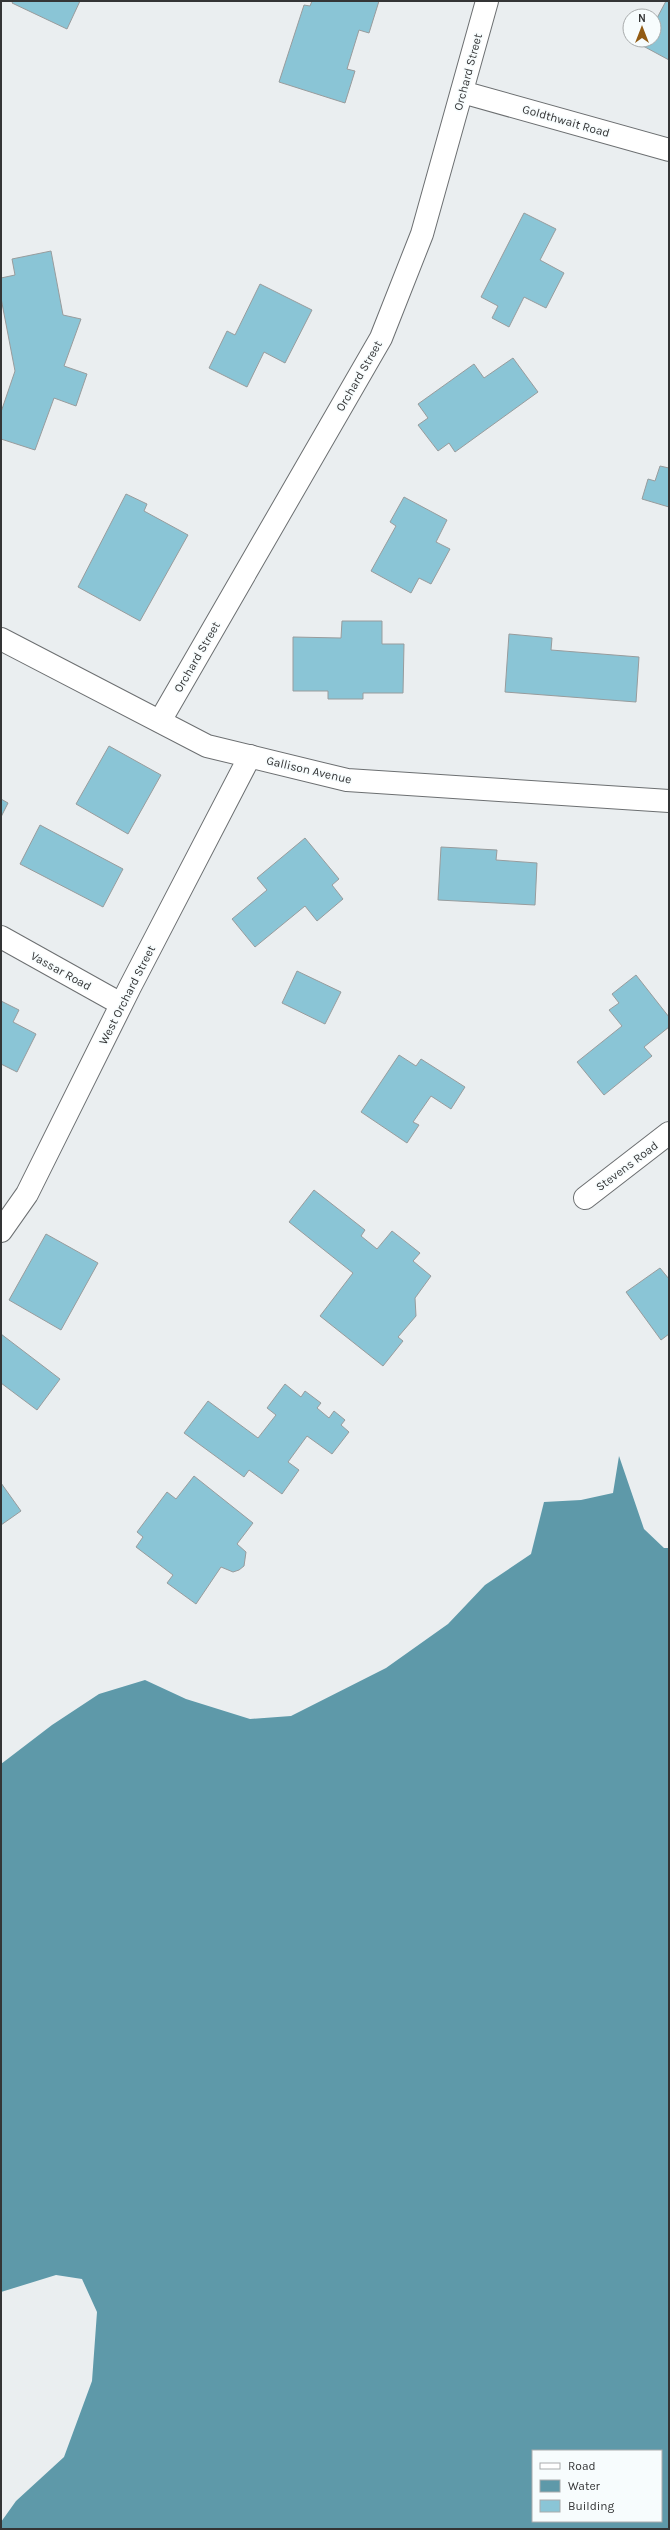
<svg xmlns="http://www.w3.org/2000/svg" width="670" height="2530" viewBox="0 0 670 2530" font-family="Karla,sans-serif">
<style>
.water{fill:#5e99a9;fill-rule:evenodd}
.building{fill:#8ac5d6;stroke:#989c9d}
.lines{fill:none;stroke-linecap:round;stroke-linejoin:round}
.minor-casing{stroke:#6c6f71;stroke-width:24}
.minor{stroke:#fff;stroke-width:22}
.labels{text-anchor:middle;stroke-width:3;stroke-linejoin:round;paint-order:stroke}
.street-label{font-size:12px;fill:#343536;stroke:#f7fcfd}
</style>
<rect width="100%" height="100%" fill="#eaeef0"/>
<!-- water -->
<path class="water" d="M619 1456 644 1529 664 1548H669V2529H1V2522L16 2501 64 2457 92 2381 97 2312 82 2279 56 2275 1 2292V1764L52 1725 99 1694 145 1680 186 1699 250 1719 291 1716 386 1668 448 1624 485 1585 531 1554 544 1502 581 1500 613 1493ZM533 2451H661V2521H533Z"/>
<!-- building -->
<g class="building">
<path d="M13 1H80L67 29 12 3Z"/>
<path d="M312 1H379L369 33 359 30 347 69 355 71 345 103 279 82 304 5 310 6Z"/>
<path d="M666 1H669V60L632 40H654V18L656 20Z"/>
<path d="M524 213 556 229 540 260 564 273 546 308 524 297 509 327 492 318 498 306 481 297Z"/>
<path d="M51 251 63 315 81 319 64 366 87 374 76 406 54 398 35 450 1 439V412L15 371 1 298V278L15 275 12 259Z"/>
<path d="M260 284 312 310 285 363 264 352 247 387 209 368 227 331 235 335Z"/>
<path d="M513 358 538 392 455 452 449 443 438 451 418 425 428 418 418 404 474 364 484 378Z"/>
<path d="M660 466 669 468V507L642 499 648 479 655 481Z"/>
<path d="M126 494 147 504 144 511 188 535 140 621 78 587Z"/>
<path d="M404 497 447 520 436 542 450 549 431 584 419 578 411 593 371 571 396 526 390 522Z"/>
<path d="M342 621H382V644H404L403 693H363V699H328V691H293V637L341 638Z"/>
<path d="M509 634 552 638 551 650 639 657 636 702 505 692Z"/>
<path d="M109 746 161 775 128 834 76 804Z"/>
<path d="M1 799 8 803 1 817Z"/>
<path d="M40 825 123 869 103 907 20 864Z"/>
<path d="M305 838 339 879 332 885 343 899 317 921 305 906 255 947 232 919 267 890 257 878Z"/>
<path d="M441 847 497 850 496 860 537 863 535 905 438 900Z"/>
<path d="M297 971 341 992 325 1024 282 1003Z"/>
<path d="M636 975 669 1017V1027L644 1047 652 1056 604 1095 577 1062 622 1026 609 1010 619 1003 612 994Z"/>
<path d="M1 1001 19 1010 13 1022 36 1034 17 1072 1 1064Z"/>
<path d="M399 1055 416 1066 421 1059 465 1087 451 1109 431 1096 413 1122 419 1125 407 1143 361 1112Z"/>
<path d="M314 1190 365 1230 361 1236 377 1249 392 1231 420 1253 413 1261 431 1276 415 1298 416 1316 398 1337 403 1341 383 1366 320 1316 353 1273 289 1222Z"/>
<path d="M46 1234 98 1263 61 1330 9 1300Z"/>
<path d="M660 1268 669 1279V1334L661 1340 626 1292Z"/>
<path d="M1 1334 60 1379 37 1410 1 1383Z"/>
<path d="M285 1384 301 1397 305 1391 321 1403 317 1408 329 1418 334 1411 345 1420 341 1425 349 1432 332 1454 307 1436 288 1462 299 1470 282 1494 249 1470 244 1477 184 1433 208 1401 258 1438 276 1415 267 1408Z"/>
<path d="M194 1476 253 1523 237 1544 246 1552 244 1566 239 1570 233 1572 221 1567 196 1604 167 1583 173 1575 136 1547 143 1537 137 1532 167 1492 176 1499Z"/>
<path d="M1 1483 21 1511 1 1525Z"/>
</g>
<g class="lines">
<!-- minor casing -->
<g class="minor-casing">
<g id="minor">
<path d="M462 92 669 150"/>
<path d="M1 639 207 746 347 780 669 801"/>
<path d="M160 721 381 338 422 234 487 1"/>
<path d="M1 937 121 1004"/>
<path d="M585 1198 669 1133"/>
<path d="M1 1231 27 1194 130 987 250 756"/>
</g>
</g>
<!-- minor -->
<use href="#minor" class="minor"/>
</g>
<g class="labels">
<!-- street labels -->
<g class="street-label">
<text transform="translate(468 72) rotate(-75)" y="4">Orchard Street</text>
<text transform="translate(566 121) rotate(16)" y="4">Goldthwait Road</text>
<text transform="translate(359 376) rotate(-60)" y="4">Orchard Street</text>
<text transform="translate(197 657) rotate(-60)" y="4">Orchard Street</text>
<text transform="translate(309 770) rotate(13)" y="4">Gallison Avenue</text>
<text transform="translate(61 971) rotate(29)" y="4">Vassar Road</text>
<text transform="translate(127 995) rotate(-63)" y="4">West Orchard Street</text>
<text transform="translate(627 1166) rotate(-37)" y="4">Stevens Road</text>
</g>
</g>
<!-- border -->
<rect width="670" height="2530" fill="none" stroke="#343536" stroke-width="4"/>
<!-- legend -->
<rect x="532" y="2450" width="130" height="72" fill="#f7fcfd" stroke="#a9acad"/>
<rect x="540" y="2463" width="20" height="6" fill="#ffffff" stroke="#a9acad"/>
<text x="568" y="2470" font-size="12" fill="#343536">Road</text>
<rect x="540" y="2480" width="20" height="12" fill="#5e99a9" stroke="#a9acad"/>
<text x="568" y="2490" font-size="12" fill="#343536">Water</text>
<rect x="540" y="2500" width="20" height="12" fill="#8ac5d6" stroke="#a9acad"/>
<text x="568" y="2510" font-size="12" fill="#343536">Building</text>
<!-- north arrow -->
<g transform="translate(642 28)"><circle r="19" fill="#f7fcfd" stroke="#a9acad"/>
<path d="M0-3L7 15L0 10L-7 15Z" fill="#925b13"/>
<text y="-6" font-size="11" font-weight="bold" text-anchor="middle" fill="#343536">N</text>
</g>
</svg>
